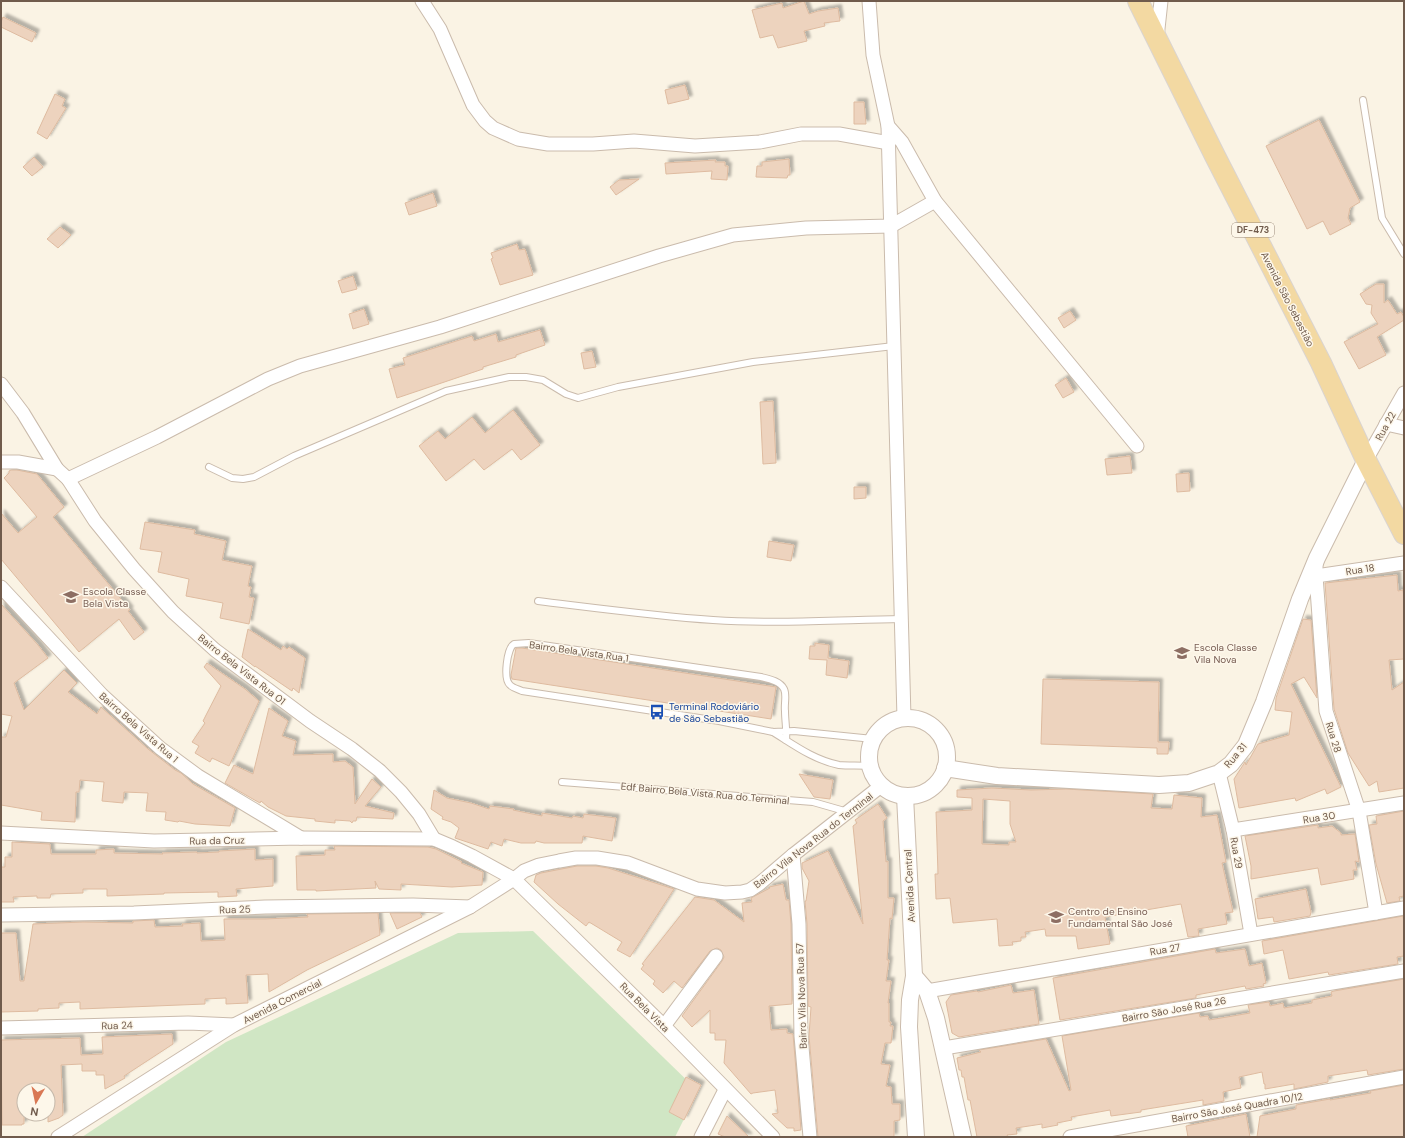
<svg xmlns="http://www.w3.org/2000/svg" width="1405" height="1138" viewBox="0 0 1405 1138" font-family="'DM Sans',sans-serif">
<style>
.green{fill:#d0e6c4}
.building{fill:#edd3be;stroke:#debba0;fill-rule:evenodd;filter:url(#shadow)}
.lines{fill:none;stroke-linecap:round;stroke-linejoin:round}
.service-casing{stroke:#cabbac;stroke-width:8}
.minor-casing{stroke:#cabbac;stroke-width:15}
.tertiary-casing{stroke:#cabbac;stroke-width:18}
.primary-casing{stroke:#dad4d0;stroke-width:22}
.service{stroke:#fff;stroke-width:6}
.minor{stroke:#fff;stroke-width:13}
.tertiary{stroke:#fff;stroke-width:16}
.primary{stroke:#f3d9a2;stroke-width:20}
.labels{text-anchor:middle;stroke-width:3;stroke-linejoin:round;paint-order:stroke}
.shield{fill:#fdf7ea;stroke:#9a8a7b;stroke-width:1}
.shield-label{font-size:9px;font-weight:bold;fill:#705b4c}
.street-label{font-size:10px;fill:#705b4c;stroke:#fdf7ea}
.education-label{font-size:10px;fill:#785e54;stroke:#fdf7ea;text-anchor:start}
.transit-label{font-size:10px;fill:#164399;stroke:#fdf7ea;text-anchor:start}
</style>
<defs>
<filter id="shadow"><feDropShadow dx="3.5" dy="-3.5" stdDeviation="1" flood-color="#0004"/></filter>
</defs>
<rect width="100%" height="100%" fill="#faf3e4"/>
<!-- green -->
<path class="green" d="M533 931 698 1091 675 1137H82L226 1042 458 933Z"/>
<!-- building -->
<g class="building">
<path d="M804 1 809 14 818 11 838 8 840 21 824 23 825 26 804 31 807 41 799 43 778 48 773 35 760 38 752 10 782 3 783 8Z"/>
<path d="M3 17 36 33 32 42 1 27V22Z"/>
<path d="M685 85 689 99 668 104 665 90Z"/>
<path d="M55 94 65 99 62 106 66 108 47 139 37 133Z"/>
<path d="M854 102H864L866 124H854Z"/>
<path d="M1319 120 1360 202 1350 208 1348 218 1351 224 1330 235 1323 221 1307 229 1266 146Z"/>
<path d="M34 157 43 167 32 176 23 167Z"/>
<path d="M789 159 790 175H788L787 178 756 177 757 166H762V162Z"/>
<path d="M716 160 715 162H725V166H728L727 180 711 179 712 171 666 174 665 163Z"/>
<path d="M639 179 616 195 610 187 619 180Z"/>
<path d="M433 193 437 206 409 215 405 203Z"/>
<path d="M60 227 71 235 58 248 47 239Z"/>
<path d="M517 244 519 250 525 249 533 275 500 285 491 259 493 258 491 253Z"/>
<path d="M353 276 357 289 342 293 338 281Z"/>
<path d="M1376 284H1384V303L1388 300 1397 314 1401 312 1404 317V320L1377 337 1386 355 1359 369 1344 342 1378 324 1371 313 1372 305 1366 304 1360 294Z"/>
<path d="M364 309 369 324 353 329 349 314Z"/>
<path d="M1070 311 1076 320 1064 328 1058 318Z"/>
<path d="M540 330 545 345 516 355V357L483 367V369L397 398 389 369 405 365 403 358 472 336 474 341 496 334 498 342Z"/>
<path d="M592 351 596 367 584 369 581 353Z"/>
<path d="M1066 378 1074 392 1063 398 1055 385Z"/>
<path d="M773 401 776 463 763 464 760 402Z"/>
<path d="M513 410 540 445 521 460 512 449 484 470 474 459 446 481 419 446 438 431 445 439 472 417 485 433Z"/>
<path d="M1130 456 1132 473 1107 475 1105 459Z"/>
<path d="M11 470H17L37 474 64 507 53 517 130 610 128 611 144 632 134 640 119 619 79 652 1 559V513L18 533 37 517 4 478 9 473V471Z"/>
<path d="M1189 473 1190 491 1177 492 1176 474Z"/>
<path d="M854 487H866V498L854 499Z"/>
<path d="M145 522 195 530 194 534 226 541 222 560 252 566 248 586 251 587 249 597 254 598 249 624 220 618 223 603 186 596 189 579 158 572 162 552 140 549Z"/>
<path d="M769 541 794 545 791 561 767 557Z"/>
<path d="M1397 575 1398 591 1403 590 1404 598V659L1389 660 1392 690 1404 682V788L1379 792 1377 781 1369 786 1348 753 1334 709 1325 583Z"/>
<path d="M1 604 38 645 48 658 14 683 24 710 64 670 77 683 68 692 97 714 101 707 148 749 175 770 181 773 193 784 235 808 230 826 195 824 179 821 178 822 165 820 166 812 146 811 148 793 124 792 123 803 102 801 104 782 80 780 79 792H76L75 822 41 820 42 812 1 805V737H6L12 716 1 714Z"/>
<path d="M1303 619 1311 620 1317 698 1304 677 1291 684 1341 787 1327 794 1325 789 1296 801 1295 798 1239 808 1234 779 1245 762 1246 765 1258 744 1289 735 1292 712 1275 710 1276 698Z"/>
<path d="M248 629 281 650 283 646 287 649 289 647 305 658 299 693 293 688 292 691 255 666V667L242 657Z"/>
<path d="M815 643 829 645 828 658 849 661 847 678 826 675 827 660 809 659 810 646H815Z"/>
<path d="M516 648H522L776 687 771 719 512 679 511 675Z"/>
<path d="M207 663 245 689 259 701 229 766 212 758 210 762 195 753 199 746 192 742 205 723 203 721 221 686 204 667Z"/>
<path d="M1043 679 1159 682 1158 742H1169L1168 754H1157V748L1041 744Z"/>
<path d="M269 708 288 721 282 736 296 741 293 755 333 754V762L345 761 353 767 355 804 372 779 381 787 365 806 394 813 393 819 357 817 356 821H353L352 823 350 821 335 820V823L315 821V819L286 816 268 807 261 801 260 803 251 798 225 783 234 765 253 774Z"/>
<path d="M799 774 833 780 830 799 814 797Z"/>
<path d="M992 788 1031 790 1066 789 1153 794 1151 808 1172 809 1174 795 1202 798 1201 817 1217 815 1226 862 1222 863 1233 912 1225 913 1227 924 1198 929 1199 936 1188 937 1181 904 1105 917 1110 944 1078 949 1076 936H1046L1045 929 1025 932 1026 937H1021V941L1012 942 1013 945 999 946 997 919 953 923 950 898 936 899 935 874H938L936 812 972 810V798L957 797V790ZM983 799 1010 801V824L1016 842H1009V845L982 844Z"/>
<path d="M434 790 447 798 471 803 489 809 490 806 514 809 513 810 542 816V813L572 818 573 816 583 818 584 814 616 818 612 841 583 836 582 843H544L536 841 535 843H521L504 839 502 846 491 842 488 849 455 838 459 828 451 822 442 819 443 817 431 809Z"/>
<path d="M878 804 887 818 883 821 886 862 888 861V898H894L892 919 890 918 887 960H889L886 981H891L888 1003H889V1022H891L890 1026H893L891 1043H885L881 1064 890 1065 886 1086 891 1087 892 1104H900V1120L894 1121V1137H818L809 1036 811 1007 808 1006 807 924 805 901H806L809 881 802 868V863L828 851 863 924 853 826 857 823 855 820Z"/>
<path d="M1404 811V896L1399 897 1400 901 1387 903 1376 864 1369 825 1377 824 1376 816Z"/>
<path d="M1318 825V828L1332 826 1341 833V835L1355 834 1359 862 1355 861 1357 870H1353L1354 879 1321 885 1318 868 1251 879V866L1245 836Z"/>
<path d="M12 842 50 844 51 854H96V850L114 849V853L163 854 162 853 197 852V853L219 852V851L255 849V860L273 859V886L236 889 237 896 218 897V892L164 893V894L107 896V889H83V893L51 894 50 898H37V896L13 897 14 902H1V867H5V857H12Z"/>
<path d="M334 846 428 847 436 849 462 862 461 863 483 872 482 885 452 887 401 884V890L379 889 375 881 376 888 316 891V890H297L296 856 325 855V850H335Z"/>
<path d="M577 866H596L608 868 674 889 630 957 617 950 622 942 589 922 586 926 558 904 534 882 536 875 541 873Z"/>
<path d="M783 884 786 900H789L791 924 792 1004 769 1006 771 1030 787 1029V1033L793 1034 801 1130 794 1131V1128H787L772 1114 778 1113 775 1090 753 1093 751 1094 724 1063 726 1040H715V1033H710V1010L692 1027 682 1016 722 961 724 957 721 950 717 948 710 951 682 988 674 981 663 993 653 984 655 981 641 969 644 965 642 964 695 897 714 900 744 922 742 903 752 902 751 898 770 888 769 887Z"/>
<path d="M1306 889 1311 912 1310 916 1274 922 1273 917 1258 919 1255 899Z"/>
<path d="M378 913 380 935 307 970 269 992 268 974 246 975 248 1003 226 1004V998L205 999V1004L80 1009V1002L59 1003V1008L38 1009V1011L1 1012V933H16L20 981H24L33 924 83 922 133 923V921L154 920 155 927 183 926 182 924 200 923 201 941 225 940 224 919H265L308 917 307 914Z"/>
<path d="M390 913H420L422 917 397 929Z"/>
<path d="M1403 916 1404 923V956L1397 957 1398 964 1329 975 1328 972 1289 979 1283 950 1264 954 1262 941Z"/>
<path d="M1215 949 1216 953 1245 949 1249 966 1262 963 1266 983 1263 984 1264 986 1246 989 1245 986 1196 995V998L1060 1020 1053 978Z"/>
<path d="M1404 979V1069L1368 1075 1367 1070 1328 1076V1082L1294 1089V1084L1265 1089V1084H1264L1262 1072 1239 1077 1241 1088 1223 1092 1224 1101 1203 1105V1100L1141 1110V1112L1111 1116 1110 1110 1071 1117 1072 1120 1057 1123 1058 1125 1042 1128V1124L1016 1128 1017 1134 1007 1135 1008 1137H977L970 1100H968L964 1077H962L961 1070H959L957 1058 981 1052 979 1050 1046 1039 1069 1091 1071 1090 1062 1036 1199 1013 1200 1017 1208 1016 1209 1020 1227 1017 1250 1013 1248 1005 1269 1002 1270 1006 1283 1003 1284 1008 1312 1003V1000L1332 996 1331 992 1334 991Z"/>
<path d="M1011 985 1013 993 1034 990 1039 1024 959 1037 952 1033 946 1002 951 995 977 991 978 992Z"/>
<path d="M172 1034 173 1044 124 1076 125 1078 105 1089 104 1075H96V1071H82V1064L61 1065 63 1115 59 1118 48 1122V1088L24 1089V1124H22V1125H2L1 1040 80 1038 81 1055 103 1054 102 1037Z"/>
<path d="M686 1077 701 1085 684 1120 669 1112Z"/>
<path d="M1404 1085V1137H1257L1260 1116 1296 1109V1105L1330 1099V1100L1371 1093 1370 1091Z"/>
<path d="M1246 1114 1250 1137H1188L1186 1126Z"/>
<path d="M727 1116 749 1137H725L718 1134Z"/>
</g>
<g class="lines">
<!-- service casing -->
<g class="service-casing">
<g id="service">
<path d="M1363 100 1382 218 1404 254"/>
<path d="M209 467 232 478 243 479 254 477 294 456 446 391 509 377H526L543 380 566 394 578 398 618 387 753 362 894 346"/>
<path d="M538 601C596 608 655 616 713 620 776 624 839 620 901 619"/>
<path d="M773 732C794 745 814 760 839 765 849 766 860 765 870 766"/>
<path d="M786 740C787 730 785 721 785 711 784 704 787 695 784 689 780 681 769 679 761 677L529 643 514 644C507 648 503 679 510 685 513 688 518 689 522 691L719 721 773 732 794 731 873 739"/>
<path d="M562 782 813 802 848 812"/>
</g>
</g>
<!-- minor casing -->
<g class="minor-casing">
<g id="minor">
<path d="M422 1 440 29 473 105 485 121 493 128 518 139 548 144H593L634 141 695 146 760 142 801 134H839L889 143"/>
<path d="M869 1 873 55 888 126 904 718"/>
<path d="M1157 38 1161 1"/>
<path d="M888 126 902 142 935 201 1137 446"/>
<path d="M1 384 23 413 57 469 68 479 95 521 134 569 173 612 215 650 310 721 352 749 380 771 401 792 419 814 434 839"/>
<path d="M1386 424 1404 428"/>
<path d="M1366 460 1404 393"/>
<path d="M1 462H18L57 469"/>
<path d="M68 479 157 437 268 379 300 366 440 327 659 256 733 235 806 228 891 226 935 201"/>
<path d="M1316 564V576L1326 711 1359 811 1376 913"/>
<path d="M1316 576 1404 563"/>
<path d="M1 587 102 695 160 748 198 776 301 838"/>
<path d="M1219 773 1233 830 1251 934"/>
<path d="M1233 830 1404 803"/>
<path d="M1 833 154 841 301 838 434 839 453 847 472 856 514 879 664 1026 773 1137"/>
<path d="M793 855 799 924 801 1036 810 1137"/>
<path d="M1 915 134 913 265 907 413 905 470 907"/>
<path d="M927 991 1404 908"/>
<path d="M664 1026 716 956"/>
<path d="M1 1028 188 1023 234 1025"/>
<path d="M944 1048 1404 971"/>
<path d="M58 1137 234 1025 470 907 514 879 524 871 539 865 559 861 576 858H597L628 863 697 889 725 893 742 892 750 890 759 884 793 855 881 786"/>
<path d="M701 1137 725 1090"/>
<path d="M1070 1137 1404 1077"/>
</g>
</g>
<!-- tertiary casing -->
<g class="tertiary-casing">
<g id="tertiary">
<circle cx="908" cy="757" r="39"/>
<path d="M945 768 997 776 1159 785 1189 783 1219 773 1231 764 1246 745 1264 702 1300 599 1317 558 1366 460"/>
<path d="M905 796 914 976 910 1000 909 1027 916 1137"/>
<path d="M914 976 927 991 936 1018 963 1137"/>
</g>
</g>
<!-- primary casing -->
<g class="primary-casing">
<path id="primary" d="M1138 1 1215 156 1321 363 1366 460 1404 534"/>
</g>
<!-- service -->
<use href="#service" class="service"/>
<!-- minor -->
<use href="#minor" class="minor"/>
<!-- tertiary -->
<use href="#tertiary" class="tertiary"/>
<!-- primary -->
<use href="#primary" class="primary"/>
</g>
<!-- icons -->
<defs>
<g id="school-bare" transform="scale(1.2)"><path d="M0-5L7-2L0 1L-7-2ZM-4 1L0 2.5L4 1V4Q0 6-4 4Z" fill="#8d6e63" stroke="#fdf7ea" stroke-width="2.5" paint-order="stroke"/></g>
<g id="bus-bare" transform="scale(1.2)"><path d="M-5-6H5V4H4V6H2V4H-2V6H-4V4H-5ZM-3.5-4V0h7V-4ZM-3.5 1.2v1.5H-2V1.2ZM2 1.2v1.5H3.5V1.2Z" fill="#1a4fb4" stroke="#fdf7ea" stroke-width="2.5" paint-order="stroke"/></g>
</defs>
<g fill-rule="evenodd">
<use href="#school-bare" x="71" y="597"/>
<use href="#school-bare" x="1182" y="653"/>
<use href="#bus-bare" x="657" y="712"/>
<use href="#school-bare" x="1056" y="917"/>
</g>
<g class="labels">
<!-- shield labels -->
<rect class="shield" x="1232" y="223" width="42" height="14" rx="3"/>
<g class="shield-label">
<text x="1253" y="233">DF-473</text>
</g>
<!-- street labels -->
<g class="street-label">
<text transform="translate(1288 299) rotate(63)" y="4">Avenida São Sebastião</text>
<text transform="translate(1385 426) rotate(-61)" y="4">Rua 22</text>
<text transform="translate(1360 569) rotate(-9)" y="4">Rua 18</text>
<text transform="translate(579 651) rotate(8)" y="4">Bairro Bela Vista Rua 1</text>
<text transform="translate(242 669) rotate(38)" y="4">Bairro Bela Vista Rua 01</text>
<text transform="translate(139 727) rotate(41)" y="4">Bairro Bela Vista Rua 1</text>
<text transform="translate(1334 737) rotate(73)" y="4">Rua 28</text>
<text transform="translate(1235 755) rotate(-50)" y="4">Rua 31</text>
<text transform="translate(705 793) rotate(5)" y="4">Edf Bairro Bela Vista Rua do Terminal</text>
<text transform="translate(1319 817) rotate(-9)" y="4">Rua 30</text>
<text transform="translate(217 840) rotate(-1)" y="4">Rua da Cruz</text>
<text transform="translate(813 840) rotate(-38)" y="4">Bairro Vila Nova Rua do Terminal</text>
<text transform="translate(1237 853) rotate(80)" y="4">Rua 29</text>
<text transform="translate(909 886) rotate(-93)" y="4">Avenida Central</text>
<text transform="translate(235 909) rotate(-2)" y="4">Rua 25</text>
<text transform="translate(1165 949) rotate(-10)" y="4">Rua 27</text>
<text transform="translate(801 996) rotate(-92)" y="4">Bairro Vila Nova Rua 57</text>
<text transform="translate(282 1001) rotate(-27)" y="4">Avenida Comercial</text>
<text transform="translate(645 1007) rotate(45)" y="4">Rua Bela Vista</text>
<text transform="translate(1174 1009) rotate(-10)" y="4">Bairro São José Rua 26</text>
<text transform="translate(117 1025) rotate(-2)" y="4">Rua 24</text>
<text transform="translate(1237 1107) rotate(-10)" y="4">Bairro São José Quadra 10/12</text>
</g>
<!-- education labels -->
<g class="education-label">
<text x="83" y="595">Escola Classe<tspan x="83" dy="12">Bela Vista</tspan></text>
<text x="1194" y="651">Escola Classe<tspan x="1194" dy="12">Vila Nova</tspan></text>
<text x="1068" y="915">Centro de Ensino<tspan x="1068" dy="12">Fundamental São José</tspan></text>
</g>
<!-- transit labels -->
<g class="transit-label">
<text x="669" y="710">Terminal Rodoviário<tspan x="669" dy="12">de São Sebastião</tspan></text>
</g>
</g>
<!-- border -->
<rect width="1405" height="1138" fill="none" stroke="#705b4c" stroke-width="4"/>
<!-- north arrow -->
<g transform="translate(36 1102) rotate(189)"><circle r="19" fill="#fdf7ea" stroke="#c5b9ab"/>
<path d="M0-3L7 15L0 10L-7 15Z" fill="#d97854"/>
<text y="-6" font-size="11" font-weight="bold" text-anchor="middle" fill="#705b4c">N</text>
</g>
</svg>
